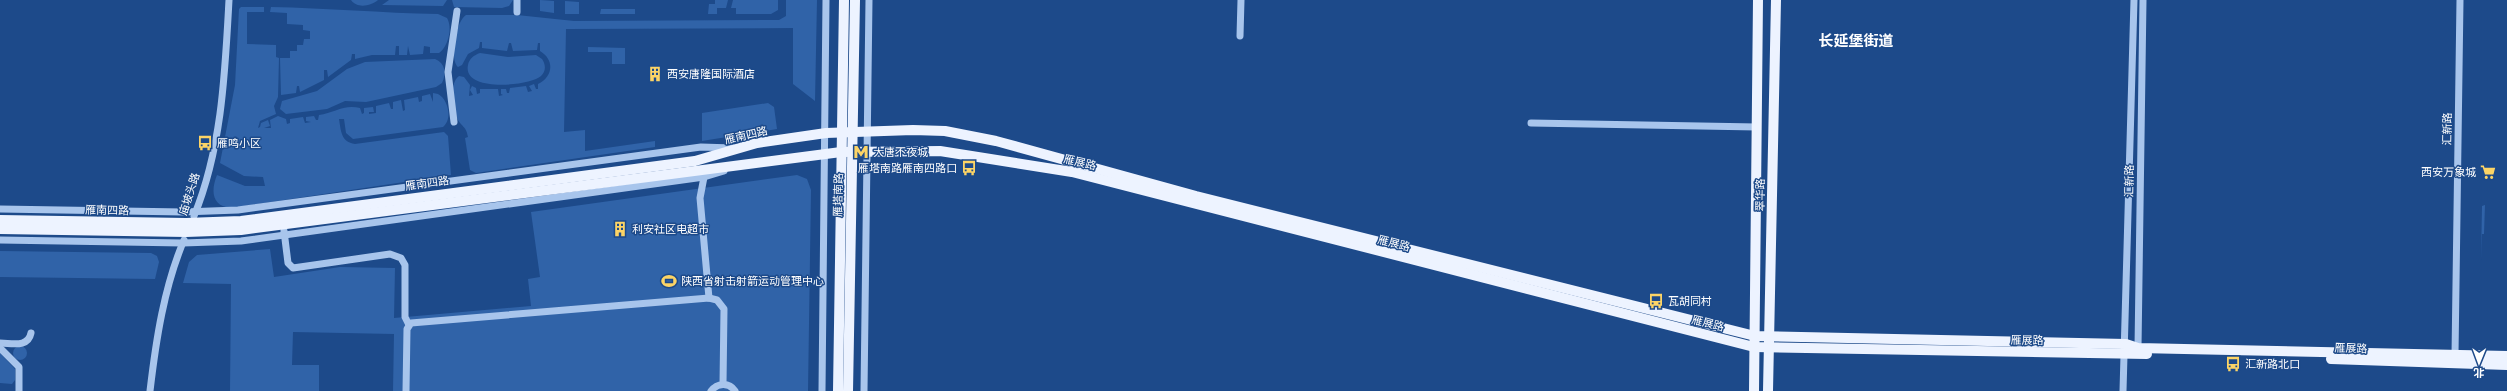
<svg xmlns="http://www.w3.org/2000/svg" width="2507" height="391" viewBox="0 0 2507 391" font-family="'PT Sans Narrow','Noto Sans SC',sans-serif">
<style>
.green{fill:#3063a8}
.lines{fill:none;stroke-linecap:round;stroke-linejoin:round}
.minor{stroke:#a8c5ec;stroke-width:7}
.major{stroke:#edf3ff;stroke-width:10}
.labels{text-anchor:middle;stroke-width:3;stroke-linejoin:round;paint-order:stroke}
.poi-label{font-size:11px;fill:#fff;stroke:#1d4a8a;text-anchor:start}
.street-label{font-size:11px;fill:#fff;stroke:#1d4a8a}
.district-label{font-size:15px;font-weight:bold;fill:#fff;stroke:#1d4a8a}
</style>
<rect width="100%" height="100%" fill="#1d4a8a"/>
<!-- green -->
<g class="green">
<path d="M351 0H378C371 6 357 9 351 0Z"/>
<path d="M389 0H447L443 6 382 5Z"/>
<path d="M452 0H513L509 6 502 8 454 7Z"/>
<path d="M540 0 554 1V13L540 11Z"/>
<path d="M715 0H728L726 8H717V14H708L709 4H715Z"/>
<path d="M733 0H778V10L771 14H736V8H731Z"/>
<path d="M786 0H817L815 101 793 84V28L566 29 564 132 585 130V151L655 141V147L476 173 470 170 465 138 468 137C466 125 461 127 457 118 452 108 449 83 459 76L464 77 470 85 469 96 473 95 470 90 472 86 476 88 477 94 480 93V89H498L499 96 503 95 501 94V89H506L507 93H509L510 88 526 86 528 92 532 91 529 86 534 84 536 89H538V84C553 77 555 60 540 51V43H538L537 50 513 51 511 43H509L507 51 482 48V42H480L479 48 468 54 462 65 458 67C449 60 456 21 466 15H517L574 21 779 20 786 16Z"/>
<path d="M565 1 579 2V14H565Z"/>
<path d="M241 7H264V12H247V44L276 45V57L279 58 278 97 274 106 276 114 260 121 258 128 260 127 261 123 268 120 270 126 264 128H271L270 120 278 116 286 119 287 124 290 123V119L303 117 305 123 311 122 306 121V117L314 116 316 120H318L319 115C334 113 344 104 360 108L362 114 364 113V108L373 107 374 112H369V114L376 113V106L389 103 391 109H393V102L401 100 403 111 405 110 404 100 418 97 419 102 422 101V96L430 94 433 102V93L438 94C448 99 453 119 443 127L353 139 346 133 344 119H339C341 131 341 142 355 144L444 132 448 136 451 175 231 208C211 206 211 190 217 175L245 186H265L263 177 244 176 220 163 235 85 239 9Z"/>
<path d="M271 7C327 8 381 13 438 14L447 18C453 28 448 47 439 53H430V47L424 46 423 54 410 55 408 46 407 55H399V46H396L395 55H372L355 59V54H352L351 60 328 77 327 70H324V80L300 92 299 86H297L296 93 281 95 280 58H290V51H297V45H303L304 39H310V31L303 30V25L287 24V13L270 12Z"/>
<path d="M601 9H635V14H600Z"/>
<path d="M588 47 625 48V64H612V52H588Z"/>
<path d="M480 53 508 57 536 55 542 59C546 65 546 71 541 76 530 86 462 93 468 65 469 59 474 55 480 53Z"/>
<path d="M435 59C445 63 447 73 442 83L436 87 366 102 345 101 327 109 286 114 280 109 282 101 317 91 347 69 365 62Z"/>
<path d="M768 103 774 107 777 129 702 141V113Z"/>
<path d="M797 175 807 179 811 190 808 391H393L394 334 293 332 292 365H319V391H230L231 284 183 283 189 262 197 255 270 249 274 277 340 267 395 268 394 318 531 306 528 279 540 277 531 212Z"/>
<path d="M2485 205 2484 234H2481V260L2482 206Z"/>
<path d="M0 251 151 253 157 256 159 262 155 279 0 277Z"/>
<circle cx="20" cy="353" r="7"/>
<path d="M0 353 15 369V380L12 384 0 383Z"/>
</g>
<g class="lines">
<!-- minor -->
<g class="minor">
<path d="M517 12V0"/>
<path d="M1240 36 1241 0"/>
<path d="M454 122 448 72 457 11"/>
<path d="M1531 123 1757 127"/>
<path d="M704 177 700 198 709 298"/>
<path d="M0 209 183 212 238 210 701 147 733 148"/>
<path d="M194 216C222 148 225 73 229 0"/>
<path d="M284 231 288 263 293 268 390 254 401 258 405 265V317L409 325"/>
<path d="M0 240 183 243 241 241 704 177 724 171"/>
<path d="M0 343C12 343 28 348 31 333"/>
<path d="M0 348 19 367V391"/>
<path d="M2135 349 2138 348 2143 0"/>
<path d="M2455 355 2460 0"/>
<path d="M150 391C156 340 164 287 184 240"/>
<path d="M406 391 407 329 411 323 709 298 717 300 724 309 723 384"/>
<path d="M711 391C717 383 729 382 735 391"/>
<path d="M822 391 826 0"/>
<path d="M864 391 869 0"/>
<path d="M2123 391 2134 0"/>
</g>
<!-- major -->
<g class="major">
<path d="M0 220 186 223 241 221 695 161 757 143 826 133 913 130 945 131 996 141 1196 196 1755 336 2126 344 2138 348 2507 356"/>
<path d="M0 229 186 232 241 230 841 152 940 151 1072 172 1754 347 2147 354"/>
<path d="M2331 359 2507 365"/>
<path d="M838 391 844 0"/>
<path d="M848 391 855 0"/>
<path d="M1754 391 1758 0"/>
<path d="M1768 391 1776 0"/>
</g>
</g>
<!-- icons -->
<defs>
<g id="building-bare" transform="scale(1.2)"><path d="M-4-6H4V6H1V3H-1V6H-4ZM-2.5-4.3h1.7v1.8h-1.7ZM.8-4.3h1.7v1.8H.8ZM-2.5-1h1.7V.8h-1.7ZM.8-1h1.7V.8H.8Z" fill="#fcd466" stroke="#1d4a8a" stroke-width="2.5" paint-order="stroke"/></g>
<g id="bus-bare" transform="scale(1.2)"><path d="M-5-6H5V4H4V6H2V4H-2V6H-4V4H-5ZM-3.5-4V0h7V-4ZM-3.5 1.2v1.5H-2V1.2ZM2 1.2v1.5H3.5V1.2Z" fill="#fcd466" stroke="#1d4a8a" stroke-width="2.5" paint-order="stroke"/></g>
<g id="metro-bare" transform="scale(1.2)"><path d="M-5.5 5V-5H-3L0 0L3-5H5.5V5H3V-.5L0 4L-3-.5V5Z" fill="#fcd466" stroke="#1d4a8a" stroke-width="2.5" paint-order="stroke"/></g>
<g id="supermarket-bare" transform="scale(1.2)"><path d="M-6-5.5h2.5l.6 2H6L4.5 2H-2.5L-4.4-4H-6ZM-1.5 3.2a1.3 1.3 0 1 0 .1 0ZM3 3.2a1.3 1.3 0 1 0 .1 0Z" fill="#fcd466" stroke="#1d4a8a" stroke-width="2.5" paint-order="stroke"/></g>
<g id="stadium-bare" transform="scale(1.2)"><path d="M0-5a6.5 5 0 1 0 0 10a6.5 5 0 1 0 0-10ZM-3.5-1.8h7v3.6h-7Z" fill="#fcd466" stroke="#1d4a8a" stroke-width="2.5" paint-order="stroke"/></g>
</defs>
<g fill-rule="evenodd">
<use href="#building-bare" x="655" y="74"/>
<use href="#bus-bare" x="205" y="143"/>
<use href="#metro-bare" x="861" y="152"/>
<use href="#bus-bare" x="969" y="168"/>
<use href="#supermarket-bare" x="2488" y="172"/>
<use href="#building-bare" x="620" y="229"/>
<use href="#stadium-bare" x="669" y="281"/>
<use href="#bus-bare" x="1656" y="301"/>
<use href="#bus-bare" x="2233" y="364"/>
</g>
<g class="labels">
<!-- poi labels -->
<g class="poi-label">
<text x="667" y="78">西安唐隆国际酒店</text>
<text x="217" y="147">雁鸣小区</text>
<text x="873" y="156">大唐不夜城</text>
<text x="957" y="172" text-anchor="end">雁塔南路雁南四路口</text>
<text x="2476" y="176" text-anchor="end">西安万象城</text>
<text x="632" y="233">利安社区电超市</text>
<text x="681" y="285">陕西省射击射箭运动管理中心</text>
<text x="1668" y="305">瓦胡同村</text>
<text x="2245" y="368">汇新路北口</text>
</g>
<!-- street labels -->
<g class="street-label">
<text transform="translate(2447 129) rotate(-89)" y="4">汇新路</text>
<text transform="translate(746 135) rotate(-13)" y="4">雁南四路</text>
<text transform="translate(1080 162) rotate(13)" y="4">雁展路</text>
<text transform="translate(2129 181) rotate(-89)" y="4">汇新路</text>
<text transform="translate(427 183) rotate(-8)" y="4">雁南四路</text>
<text transform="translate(189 194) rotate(-72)" y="4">庙坡头路</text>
<text transform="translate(838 195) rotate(-89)" y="4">雁塔南路</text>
<text transform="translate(1760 195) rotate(-89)" y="4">翠华路</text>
<text transform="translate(107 210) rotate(1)" y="4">雁南四路</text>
<text transform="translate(1394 243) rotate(14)" y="4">雁展路</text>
<text transform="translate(1708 323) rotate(14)" y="4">雁展路</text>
<text transform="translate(2027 340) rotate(1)" y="4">雁展路</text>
<text transform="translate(2351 348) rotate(2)" y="4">雁展路</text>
</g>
<!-- district labels -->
<g class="district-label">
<text x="1856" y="46">长延堡街道</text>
</g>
</g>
<!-- north arrow -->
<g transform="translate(2479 363) rotate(181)" stroke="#1d4a8a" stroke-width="3" paint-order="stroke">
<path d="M0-3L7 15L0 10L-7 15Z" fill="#ffffff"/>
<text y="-6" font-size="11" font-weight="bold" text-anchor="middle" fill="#ffffff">北</text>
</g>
</svg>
